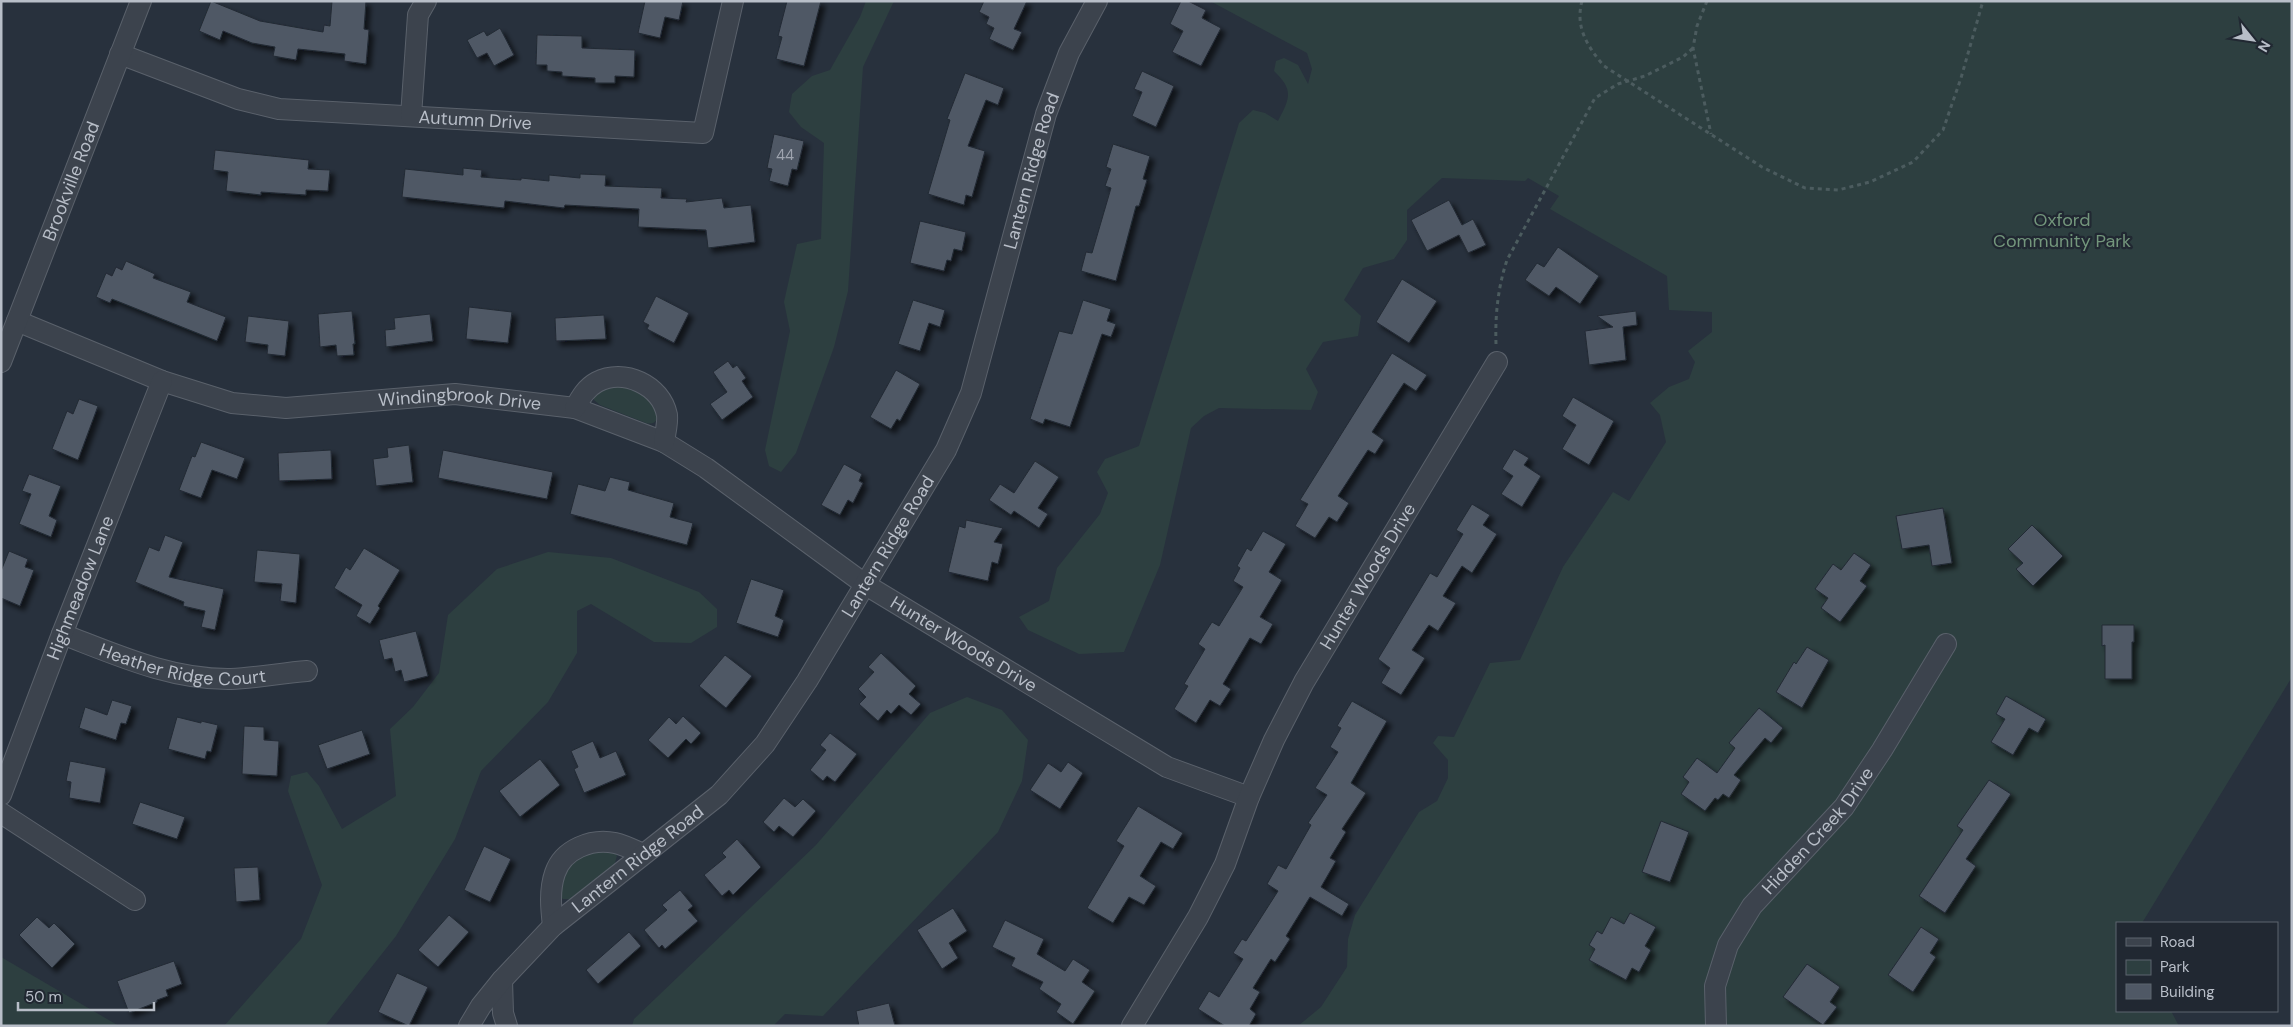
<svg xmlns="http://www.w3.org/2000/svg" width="2293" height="1027" viewBox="0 0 2293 1027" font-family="'DM Sans',sans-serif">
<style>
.green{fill:#2d3f40}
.building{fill:#4f5865;stroke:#232a34;filter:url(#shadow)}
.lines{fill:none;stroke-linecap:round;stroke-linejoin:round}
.minor-casing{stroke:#5a616b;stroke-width:22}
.path{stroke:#4c5c5f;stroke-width:3;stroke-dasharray:4 4;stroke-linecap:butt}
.minor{stroke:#3c434d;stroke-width:20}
.labels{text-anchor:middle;stroke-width:4.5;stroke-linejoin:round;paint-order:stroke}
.number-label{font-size:15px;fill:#9ea4af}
.street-label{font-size:18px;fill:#b8bec8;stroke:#212832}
.park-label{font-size:18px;fill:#73967c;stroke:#212832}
</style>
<defs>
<filter id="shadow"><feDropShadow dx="4.5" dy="4.5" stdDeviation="2.5" flood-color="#0009"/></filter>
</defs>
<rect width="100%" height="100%" fill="#28313d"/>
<!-- green -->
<g class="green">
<path d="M866 1H894L863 67 848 291 834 347 796 453 781 472 769 466 765 450 790 331 784 302 797 244 821 239 824 143 801 127 789 112 792 94 812 76 830 70 860 17Z"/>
<path d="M1210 1H2292V677L2142 923H2117V1011H2171L2179 1026H1298L1321 1007 1347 967 1348 939 1355 915 1419 812 1437 801 1448 778V760L1433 743 1438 736 1454 737 1490 663 1520 660 1563 567 1613 492 1629 501 1666 442 1660 415 1650 403 1669 387 1689 379 1695 362 1688 351 1712 332V312L1669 310 1667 276 1550 209 1559 196 1528 178 1525 181 1442 178 1407 210V240L1394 259 1363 268 1344 300 1361 316 1358 336 1323 342 1306 369 1318 392 1311 410 1219 408 1204 416 1191 428 1160 565 1124 652 1079 654 1028 630 1019 617 1049 601 1057 568 1100 514 1108 493 1097 472 1105 459 1139 446 1239 123 1253 110 1265 113 1278 121C1290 98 1294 90 1274 71L1276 61 1284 58 1298 65 1308 84 1312 69 1307 53Z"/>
<path d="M626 384 650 398 659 416C656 422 653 425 646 423L600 405 594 400V395L598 389Z"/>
<path d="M548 552 611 558 699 592 717 609V627L691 643 654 642 591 604 577 611V653L548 702 481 771 455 839 396 936 325 1026H224L301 939 322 885 288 791 291 776 307 772 319 786 342 829 396 796 390 729 413 707 439 673 448 615 497 569Z"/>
<path d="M967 697 1002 710 1028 740 1022 781 998 832 823 1016 785 1014 773 1026H632L634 1019 816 845 930 713Z"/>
<path d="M590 850 615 853 617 856 614 866 572 899H563L559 896 567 867Z"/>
<path d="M1 957 119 1026H1Z"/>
</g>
<!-- building -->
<g class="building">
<path d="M211 1 260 21 323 32 324 25 330 26 332 1H366L364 29 369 30 366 64 344 61 345 54 298 49 296 60 273 56 275 47 252 43 223 31 220 40 199 31Z"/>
<path d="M645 1H683L679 20 665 17 660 38 638 33Z"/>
<path d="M787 1H821L804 66 776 59 782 37 778 36Z"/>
<path d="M984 1H1027L1014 29 1022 32 1013 50 989 39 994 28 986 24 989 17 979 12Z"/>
<path d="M1181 1H1188L1206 10 1202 18 1221 28 1201 66 1172 52 1183 31 1170 24Z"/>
<path d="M500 28 514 55 494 66 487 53 477 58 467 40 484 31 487 36Z"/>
<path d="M537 35 582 36V48L635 50 634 77 615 76V83H595V78L562 76V72L547 71V65H536Z"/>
<path d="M1142 71 1174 86 1156 127 1132 116 1142 92 1134 89Z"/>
<path d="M965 73 1004 88 998 105 986 100 968 146 985 151 972 197 966 195 964 205 928 194 950 120 947 119Z"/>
<path d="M774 134 804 141 797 170 792 169 788 186 769 181 772 169 767 168Z"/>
<path d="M1113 144 1150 156 1143 179 1147 180 1139 206H1136L1116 281 1081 271 1086 252 1092 253 1111 188 1105 186 1111 169 1106 167Z"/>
<path d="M215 150 309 160 308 169 330 170 328 191 306 190V195L261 192V195L226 191 228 172 213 170Z"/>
<path d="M463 168 482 170 481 177 521 180V178L549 181V175L580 178V174L606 175 605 186 662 188 661 198 687 199 686 202 722 198 724 208 751 205 755 242 708 248 706 230 638 227 639 209 565 205 564 208 505 201 504 208 402 197 405 169 463 175Z"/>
<path d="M1449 200 1462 225 1473 219 1486 245 1468 253 1459 235 1427 251 1411 220Z"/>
<path d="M920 221 966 232 962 251 954 249 951 261 947 260 944 271 910 263Z"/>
<path d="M1558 247 1599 276 1580 304 1556 287 1549 296 1525 280 1537 263 1544 267Z"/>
<path d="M126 261 155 274 153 278 191 292 187 302 226 317 217 341 112 299 110 303 96 297 106 273 112 276 116 267 122 270Z"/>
<path d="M1402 279 1437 301 1409 343 1376 322Z"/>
<path d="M656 296 689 313 674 343 647 329 649 325 643 322Z"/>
<path d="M913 300 945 310 940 327 929 323 920 351 898 344Z"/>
<path d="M1083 300 1111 309 1107 321 1116 324 1111 337 1102 334 1070 427 1045 419 1043 424 1030 419 1059 331 1072 334Z"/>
<path d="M469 307 512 312 508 343 466 339Z"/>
<path d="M352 311 355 344H353L354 355 337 356 336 345 320 347 318 314Z"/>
<path d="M1636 311 1637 325 1623 327 1626 360 1589 365 1585 331 1613 327 1597 316Z"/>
<path d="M430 314 433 341 386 347 385 330 395 329 394 318Z"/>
<path d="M604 315 606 339 556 341 555 318Z"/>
<path d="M248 316 289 321 285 356 267 354 268 345 245 342Z"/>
<path d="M1392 353 1427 375 1416 391 1404 383 1372 432 1384 440 1375 454 1368 450 1338 496 1349 503 1337 522 1329 517 1315 538 1295 526 1308 504 1300 500Z"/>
<path d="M728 361 733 368 737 365 746 378 742 381 753 397 722 420 710 404 727 392 713 372Z"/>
<path d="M896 370 920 384 900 421 897 419 891 429 870 417Z"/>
<path d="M1573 397 1614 421 1589 465 1562 449 1576 425 1562 416Z"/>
<path d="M79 399 98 406 78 460 52 449 67 411 73 414Z"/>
<path d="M201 442 245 458 237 479 212 470 201 498 179 490 192 456 195 457Z"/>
<path d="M409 445 413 482 376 486 373 459 388 457 387 448Z"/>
<path d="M1514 449 1529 458 1524 465 1541 476 1522 507 1501 494 1513 476 1502 469Z"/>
<path d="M331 450 332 479 279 481 278 453Z"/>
<path d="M443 450 553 472 547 499 438 478Z"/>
<path d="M1035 461 1059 477 1038 508 1048 514 1039 528 1014 511 1011 515 989 500 1000 484 1014 493Z"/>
<path d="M844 464 862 474 859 481 863 483 853 503 848 500 840 515 821 505Z"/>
<path d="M29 474 61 486 49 516 57 520 51 537 19 524 31 494 22 491Z"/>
<path d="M610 477 630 482 628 490 674 503 670 517 693 523 687 545 570 514 578 484 605 491Z"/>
<path d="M1472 504 1490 515 1483 525 1497 534 1472 573 1462 566 1443 596 1456 603 1438 631 1429 625 1412 650 1425 658 1401 695 1381 683 1390 668 1378 659 1430 573 1437 577 1463 534 1456 530Z"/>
<path d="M1943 508 1952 563 1932 566 1929 545 1902 549 1896 516Z"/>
<path d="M966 520 1003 528 994 542 1003 544 998 564 992 562 988 581 948 572 959 526 965 528Z"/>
<path d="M2032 525 2063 556 2033 586 2016 569 2023 563 2008 549Z"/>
<path d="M1263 531 1286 544 1269 572 1282 580 1260 617 1273 624 1261 644 1250 638 1223 684 1231 689 1220 706 1210 700 1196 723 1174 709 1188 686 1184 684 1205 649 1198 644 1212 622 1219 626 1243 587 1233 581 1240 568 1237 566 1247 548 1251 551Z"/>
<path d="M165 535 183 542 169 577 224 589 215 630 201 627 205 611 183 606 184 602 135 582 149 547 159 551Z"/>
<path d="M364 548 400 570 378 606 380 608 370 624 356 616 362 605 334 588 346 567 350 570Z"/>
<path d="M257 550 300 554 296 603 280 601 282 584 254 582Z"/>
<path d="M9 551 28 559 25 567 34 570 20 606 1 598V571Z"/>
<path d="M1854 553 1871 565 1860 581 1867 586 1840 622 1821 608 1828 598 1815 589 1833 564 1841 570Z"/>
<path d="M751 579 784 590 775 616 784 620 778 637 736 623Z"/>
<path d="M2102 625H2134V642H2132V679H2105V645L2102 646Z"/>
<path d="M416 631 428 676 404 682 401 670 395 672 392 658 384 660 379 640Z"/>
<path d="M1807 647 1829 660 1802 708 1776 692 1794 662 1796 664Z"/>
<path d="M881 653 916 686 909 694 921 704 911 715 899 705 891 714 887 710 878 721 859 704 866 697 858 689 874 672 868 667Z"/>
<path d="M725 655 752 676 726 708 699 686Z"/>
<path d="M2006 696 2046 719 2038 733 2029 728 2013 755 1991 742 2005 719 1996 714Z"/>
<path d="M112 700 132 706 126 724 121 723 116 740 79 728 85 707 107 715Z"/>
<path d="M1352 701 1387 721 1351 783 1366 793 1342 829 1346 832 1330 858 1336 861 1321 887 1349 904 1342 916 1310 897 1286 936 1290 939 1275 962 1271 959 1253 988 1260 992 1250 1009 1256 1014 1249 1026H1225L1198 1009 1209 991 1219 997 1243 959 1233 953 1242 939 1246 941 1278 891 1267 884 1278 865 1286 869 1311 825 1308 823 1327 795 1315 788 1338 752 1330 747 1341 728 1337 726Z"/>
<path d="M1759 708 1783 728 1771 743 1765 738 1734 775 1741 780 1729 798 1723 794 1718 800 1715 798 1705 811 1681 794 1689 782 1683 777 1697 758 1717 773 1735 748 1729 743Z"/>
<path d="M683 716 701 733 691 744 686 739 668 758 648 740 669 717 676 724Z"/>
<path d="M177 717 201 723V721L218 725 211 752 207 751 205 759 168 749Z"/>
<path d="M244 726 264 727V740L279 741 277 776 242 774Z"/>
<path d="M362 730 370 754 327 769 318 745Z"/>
<path d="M830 733 857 754 835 782 827 776 823 781 810 770 826 750 820 745Z"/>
<path d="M593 741 600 758 616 751 626 775 584 793 574 769 578 767 571 751Z"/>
<path d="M540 759 560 785 520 817 499 791Z"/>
<path d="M70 761 106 768 100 803 69 798 71 782 66 781Z"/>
<path d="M1068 762 1083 773 1060 809 1030 790 1048 763 1061 772Z"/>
<path d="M1989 780 2011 794 1966 859 1976 866 1945 913 1919 896 1963 830 1957 826Z"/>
<path d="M784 798 795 807 803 799 816 811 793 837 779 826 774 832 763 822Z"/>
<path d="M140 802 185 817 177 839 132 824Z"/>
<path d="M1138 806 1183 833 1173 849 1161 842 1140 876 1156 886 1144 905 1129 897 1113 923 1087 908 1124 846 1116 841Z"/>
<path d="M1661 821 1689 832 1670 882 1642 872Z"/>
<path d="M737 839 761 867 733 895 729 890 722 896 704 875 726 857 722 853Z"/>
<path d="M484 846 511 859 490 902 464 890Z"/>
<path d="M258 867 260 900 236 902 234 868Z"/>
<path d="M680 890 693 906 688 910 698 921 665 949 662 945 659 948 644 930 667 910 662 905Z"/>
<path d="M953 908 967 931 949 943 958 958 942 969 917 930Z"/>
<path d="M1630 913 1656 927 1645 946 1651 950 1639 972 1632 968 1626 980 1589 960 1595 949 1589 945 1597 931 1602 934 1611 917 1624 924Z"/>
<path d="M449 915 469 932 438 967 418 950Z"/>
<path d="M37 917 49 928 54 923 75 944 52 968 19 935Z"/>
<path d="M1005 920 1044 939 1037 954 1065 971 1073 959 1090 970 1082 982 1095 991 1073 1024 1056 1012 1061 1004 1039 989 1043 982 1011 966 1015 958 992 947Z"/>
<path d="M1921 927 1939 939 1930 953 1936 957 1913 992 1888 975Z"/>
<path d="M629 932 641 946 598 984 586 970Z"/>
<path d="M174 961 182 984 166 990 168 996 157 1000V1002L129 1013 117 981Z"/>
<path d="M1807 964 1840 987 1830 1002 1837 1007 1823 1025 1783 997Z"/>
<path d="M397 973 428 987 409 1026 378 1012Z"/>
<path d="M889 1003 895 1026H859L856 1011Z"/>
</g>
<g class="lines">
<!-- minor casing -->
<g class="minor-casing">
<g id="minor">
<path id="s1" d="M120 54 238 99 279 109 703 133 733 1"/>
<path d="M411 116 418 15 426 1"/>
<path id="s2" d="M17 321 162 381 232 403 286 408 455 394 575 408 664 442 706 468 866 585 1167 767 1249 797"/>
<path id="s3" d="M1 362 141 1"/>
<path d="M575 408C581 397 586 388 597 382 624 368 661 385 667 415 668 423 665 434 664 442"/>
<path id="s4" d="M62 634C117 655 171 680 231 679 256 678 282 673 307 671"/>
<path id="s5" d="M1 795 62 634 162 381"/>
<path d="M1 813 135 900"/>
<path d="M553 926C551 909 549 890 555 873 563 849 592 838 615 843 624 845 634 850 643 854"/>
<path d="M502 980 503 1013 507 1026"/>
<path id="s6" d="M469 1026 481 1006 502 980 553 926 719 795 765 744 807 681 946 450 971 393 1046 114 1069 53 1097 1"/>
<path id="s7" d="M1132 1026 1198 917 1225 864 1249 797 1274 740 1304 682 1497 362"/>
<path id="s8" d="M1716 1026 1715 986 1728 945 1752 906 1844 807 1882 750 1946 644"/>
</g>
</g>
<!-- path -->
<g class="path">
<path d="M1582 1C1575 27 1587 46 1604 66L1762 167 1805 188 1838 190 1870 182 1913 162 1943 130 1961 78 1983 1"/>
<path d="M1707 1 1697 26 1693 48 1711 134"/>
<path d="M1496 344C1495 315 1498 287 1507 260L1595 98 1618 84 1645 76 1683 57 1693 48"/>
</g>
<!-- minor -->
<use href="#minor" class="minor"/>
</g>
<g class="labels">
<!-- number labels -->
<g class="number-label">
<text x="785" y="160">44</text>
</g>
<!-- street labels -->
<g class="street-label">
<text dy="6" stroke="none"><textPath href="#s1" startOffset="365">Autumn Drive</textPath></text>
<text dy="6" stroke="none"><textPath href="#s6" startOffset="1049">Lantern Ridge Road</textPath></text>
<text dy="6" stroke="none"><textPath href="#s3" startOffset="194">Brookville Road</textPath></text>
<text dy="6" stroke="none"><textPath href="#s2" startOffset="459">Windingbrook Drive</textPath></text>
<text dy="6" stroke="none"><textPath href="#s6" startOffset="644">Lantern Ridge Road</textPath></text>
<text dy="6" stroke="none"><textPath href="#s7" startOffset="509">Hunter Woods Drive</textPath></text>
<text dy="6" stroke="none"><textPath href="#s5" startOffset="222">Highmeadow Lane</textPath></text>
<text dy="6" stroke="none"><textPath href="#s2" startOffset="1032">Hunter Woods Drive</textPath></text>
<text dy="6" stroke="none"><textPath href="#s4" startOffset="126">Heather Ridge Court</textPath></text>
<text dy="6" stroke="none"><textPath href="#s8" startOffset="229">Hidden Creek Drive</textPath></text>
<text dy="6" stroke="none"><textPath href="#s6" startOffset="239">Lantern Ridge Road</textPath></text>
</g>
<!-- park labels -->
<g class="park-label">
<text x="2062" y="226">Oxford<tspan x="2062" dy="21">Community Park</tspan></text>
</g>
</g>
<!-- border -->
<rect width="2293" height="1027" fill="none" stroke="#b8bec8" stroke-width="5"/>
<!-- legend -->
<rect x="2116" y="922" width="162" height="90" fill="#212832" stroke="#5d646e"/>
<rect x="2126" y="938" width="25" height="8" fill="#3c434d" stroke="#5d646e"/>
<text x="2160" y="947" font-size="15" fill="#b8bec8">Road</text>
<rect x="2126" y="960" width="25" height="15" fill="#2d3f40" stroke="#5d646e"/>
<text x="2160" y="972" font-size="15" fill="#b8bec8">Park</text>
<rect x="2126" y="984" width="25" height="15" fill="#4f5865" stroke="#5d646e"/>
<text x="2160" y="997" font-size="15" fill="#b8bec8">Building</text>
<!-- north arrow -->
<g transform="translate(2253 40) rotate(120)" stroke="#212832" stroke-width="4" paint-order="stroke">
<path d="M0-4L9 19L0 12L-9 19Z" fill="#b8bec8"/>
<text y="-8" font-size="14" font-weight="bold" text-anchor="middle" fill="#b8bec8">N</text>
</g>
<!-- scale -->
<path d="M18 1002v8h136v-8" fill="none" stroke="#b8bec8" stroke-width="2.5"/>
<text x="25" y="1002" font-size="15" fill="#b8bec8" stroke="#212832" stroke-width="4" paint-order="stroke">50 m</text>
</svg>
